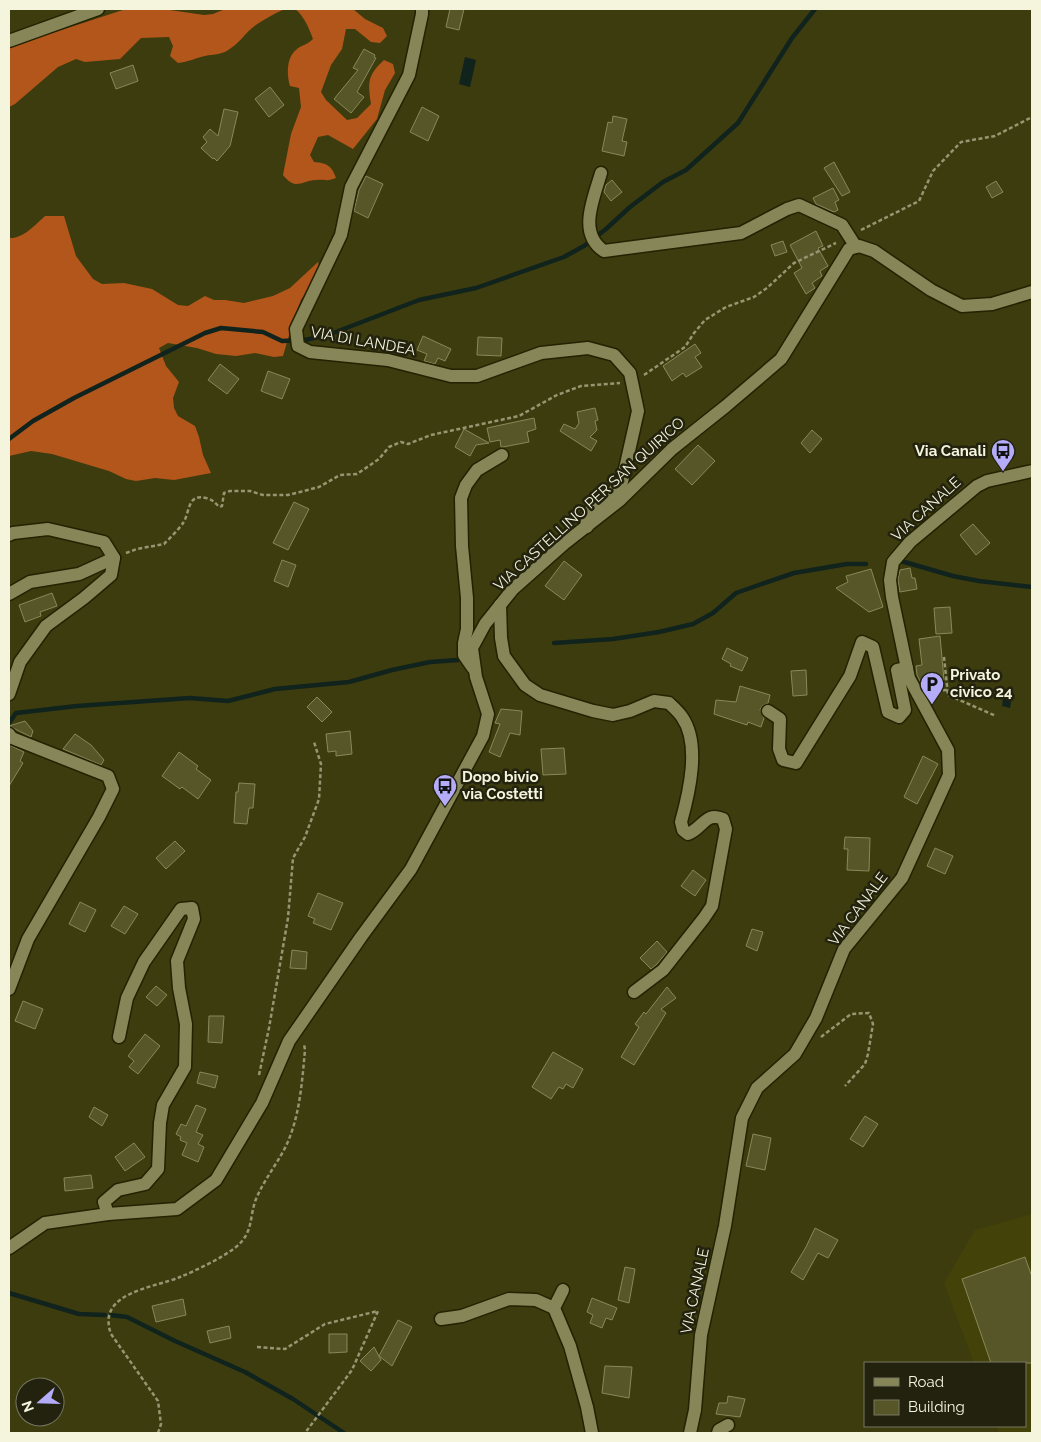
<svg xmlns="http://www.w3.org/2000/svg" width="1041" height="1442" viewBox="0 0 1041 1442" font-family="Raleway,sans-serif">
<style>
.built{fill:#434208}
.forest{fill:#b3561b}
.water{fill:#11231d}
.lines{fill:none;stroke-linecap:round;stroke-linejoin:round}
.stream{stroke:#11231d;stroke-width:4.5}
.building{fill:#565629;stroke:#88885a}
.minor-casing{stroke:#232201;stroke-width:15}
.path{stroke:#969672;stroke-width:2.5;stroke-dasharray:4 2.5;stroke-linecap:butt}
.minor{stroke:#868658;stroke-width:12}
.labels{text-anchor:middle;stroke-width:5;stroke-linejoin:round;paint-order:stroke}
.street-label{font-size:15px;fill:#f4f5dc;stroke:#22220f}
.poi-label{font-size:15px;font-weight:bold;fill:#f4f5dc;stroke:#22220f;text-anchor:start}
</style>
<rect width="100%" height="100%" fill="#3d3c0e"/>
<!-- built -->
<path class="built" d="M1032 1214V1433H999L997 1426H1025V1363H974L944 1283 975 1230Z"/>
<!-- forest -->
<g class="forest">
<path d="M126 9H163L204 15 213 14 225 9H285C277 12 257 23 251 29 244 35 239 43 231 48 223 55 214 54 205 56 196 58 188 62 178 63L170 56 173 46 169 37 141 38 120 59 85 62 76 59 58 67 15 104 9 107V47Z"/>
<path d="M295 9H353L365 19 383 28 387 36 380 43 371 42 355 29H346L342 49 331 65 321 92 326 100 347 120 357 118 371 104C368 82 367 76 384 60L393 64 395 73 385 90 377 119 353 149 328 135 318 137 310 155 314 162C327 163 332 166 336 178 326 182 325 179 316 180 300 181 296 191 283 175L291 134 301 107 299 88 290 86C287 75 286 58 296 50 300 45 306 46 313 39 309 28 304 16 295 9Z"/>
<path d="M45 216H64L76 256 93 279 102 284 124 283 152 289 178 305 188 306 205 296 214 300H225L244 303 273 296 290 288 318 262 320 271 301 300 294 318 283 356 274 357 255 353 236 356 216 354 197 348 168 343 159 348 166 366 179 382 173 398 174 408 178 416 195 426 199 437 203 455 211 473 174 480 155 478 136 481 126 479 109 471 52 454 31 451 9 456V238C23 239 35 225 45 216Z"/>
</g>
<!-- water -->
<g class="water">
<path d="M465 57 476 60 470 87 459 84Z"/>
<path d="M1004 689 1013 691 1010 708 1002 706Z"/>
</g>
<g class="lines">
<!-- stream -->
<g class="stream">
<path d="M9 439 33 421 74 398 205 333 221 328 263 332 282 341 305 340 328 335 419 300 476 288 564 257 584 246 606 229 630 207 663 182 686 170 738 123 792 38 815 9"/>
<path d="M901 561 953 576 979 581 1032 587"/>
<path d="M554 643 613 639 659 632 693 624 713 613 736 593 753 587 794 573 847 564H866"/>
<path d="M9 723 16 713 77 706 190 698 228 701 275 689 349 682 392 670 430 662 458 660"/>
<path d="M9 1293 79 1314 105 1315"/>
<path d="M111 1315 127 1317 175 1341 245 1372 293 1399 344 1433"/>
</g>
</g>
<!-- building -->
<g class="building">
<path d="M450 9H464L459 30 446 27Z"/>
<path d="M364 49 375 55 374 57 376 58 357 92 364 97 351 113 334 99 358 70 353 68Z"/>
<path d="M133 65 138 81 116 89 110 73Z"/>
<path d="M270 87 284 105 269 117 255 99Z"/>
<path d="M422 107 439 116 428 141 410 132Z"/>
<path d="M224 109 238 112 230 146 217 161 214 158 213 159 201 148 207 142 203 137 210 129 218 136Z"/>
<path d="M613 116 627 119 622 141 627 142 624 156 602 151 608 122 612 123Z"/>
<path d="M834 162 850 192 842 196 824 168Z"/>
<path d="M366 176 383 184 368 218 354 211 359 190Z"/>
<path d="M612 180 622 192 611 201 604 192 606 185Z"/>
<path d="M996 181 1003 192 992 198 986 187Z"/>
<path d="M833 188 839 200 835 202 838 210 834 212 816 204 813 198Z"/>
<path d="M816 231 823 246 818 248 828 266 820 271 822 276 812 283 815 288 806 294 794 273 802 268 790 245Z"/>
<path d="M783 241 787 252 775 256 771 245Z"/>
<path d="M423 336 451 349 445 361 438 358 435 364 424 361 427 354 417 350Z"/>
<path d="M478 337 502 338 501 356 477 355Z"/>
<path d="M695 344 701 353 695 357 702 367 686 377 683 373 672 381 663 366Z"/>
<path d="M220 364 239 379 227 394 208 380Z"/>
<path d="M268 371 290 379 282 399 261 391Z"/>
<path d="M595 408 598 420 595 421 597 430 590 437 597 441 591 451 560 431 564 424 575 429 579 423 577 412Z"/>
<path d="M534 418 536 429 527 432 529 442 503 447H501L500 440 490 442 487 428Z"/>
<path d="M464 429 489 443 476 445 470 456 455 447Z"/>
<path d="M812 430 822 439 810 453 801 443Z"/>
<path d="M698 445 715 461 692 485 675 469Z"/>
<path d="M294 502 309 509 288 550 273 543Z"/>
<path d="M973 524 990 543 976 555 960 535Z"/>
<path d="M282 560 296 565 288 587 274 581Z"/>
<path d="M564 561 582 575 564 600 545 586Z"/>
<path d="M910 568 912 578H915L917 589 900 592 898 580 900 570Z"/>
<path d="M871 569 883 607 869 612 836 588 848 582 846 576Z"/>
<path d="M52 593 57 606 40 612 41 616 25 622 19 605Z"/>
<path d="M950 607 952 633 936 634 934 608Z"/>
<path d="M940 636 944 680 921 683 917 675 916 666 922 665 919 639Z"/>
<path d="M727 648 748 658 742 671 730 666 731 664 722 659Z"/>
<path d="M806 670 807 695 793 696 791 671Z"/>
<path d="M740 686 770 695 768 703 762 706 760 710 764 718 761 727 748 722 747 725 714 714 716 700 736 702Z"/>
<path d="M317 697 332 712 322 722 307 707Z"/>
<path d="M501 709 522 711 520 735 510 733 500 757 489 752 500 724 495 723Z"/>
<path d="M25 721 33 731 31 737 9 726Z"/>
<path d="M350 731 352 754 336 756V751L328 752 326 734Z"/>
<path d="M75 734 91 745 104 760 101 765 63 749Z"/>
<path d="M9 745 24 752 20 761 23 763 9 786Z"/>
<path d="M564 748 566 774 543 775 541 749Z"/>
<path d="M179 752 198 766 196 769 211 780 198 799 182 787 180 789 162 776Z"/>
<path d="M923 756 938 764 917 804 904 797Z"/>
<path d="M239 783 255 784 253 808H249L247 824 234 823 236 792H238Z"/>
<path d="M845 837 870 838 869 871 847 870 848 849H844Z"/>
<path d="M175 841 185 851 166 869 156 858Z"/>
<path d="M935 848 953 856 945 874 927 866Z"/>
<path d="M693 870 706 880 695 896 681 886Z"/>
<path d="M318 893 343 903 331 930 313 923 315 919 308 916Z"/>
<path d="M80 902 96 910 85 932 69 924Z"/>
<path d="M124 906 138 914 125 934 111 926Z"/>
<path d="M752 929 763 932 757 951 746 946Z"/>
<path d="M657 941 667 952 657 964 651 969 640 958Z"/>
<path d="M292 950 307 952 306 969 290 968Z"/>
<path d="M156 986 167 995 157 1006 146 997Z"/>
<path d="M667 987 676 998 661 1009 666 1013 634 1065 621 1057 639 1027 635 1024 644 1012 646 1014Z"/>
<path d="M23 1001 43 1009 35 1029 15 1021Z"/>
<path d="M209 1016H224L222 1043 208 1042Z"/>
<path d="M145 1034 160 1046 138 1074 129 1067 134 1061 128 1056Z"/>
<path d="M553 1052 583 1069 573 1088 566 1084 563 1089 559 1087 551 1099 532 1087Z"/>
<path d="M200 1072 218 1076 215 1088 197 1083Z"/>
<path d="M196 1105 206 1109 196 1132 203 1135 198 1144 204 1147 198 1162 182 1155 187 1143 180 1140 181 1137 176 1134 181 1124 186 1126Z"/>
<path d="M94 1107 108 1115 102 1126 89 1117Z"/>
<path d="M865 1116 878 1124 863 1147 850 1139Z"/>
<path d="M753 1134 771 1138 765 1170 746 1166Z"/>
<path d="M134 1143 145 1157 125 1171 115 1157Z"/>
<path d="M91 1175 93 1188 65 1191 64 1178Z"/>
<path d="M815 1228 838 1240 828 1258 818 1253 803 1280 791 1272 806 1247Z"/>
<path d="M1025 1257 1032 1277V1363H991L962 1279Z"/>
<path d="M625 1267 635 1269 629 1303 618 1300Z"/>
<path d="M592 1298 617 1308 612 1320 606 1318 602 1328 590 1323 593 1315 587 1312Z"/>
<path d="M183 1299 186 1315 156 1322 152 1306Z"/>
<path d="M398 1320 412 1327 392 1366 379 1356Z"/>
<path d="M229 1326 231 1338 210 1343 207 1331Z"/>
<path d="M329 1334H347V1352L329 1353Z"/>
<path d="M374 1347 381 1360 371 1371 360 1361Z"/>
<path d="M605 1366 632 1367 629 1398 602 1393Z"/>
<path d="M728 1396 745 1399 740 1417 716 1414 719 1403H727Z"/>
</g>
<g class="lines">
<!-- minor casing -->
<g class="minor-casing">
<g id="minor">
<path d="M422 9V14L409 75 351 187 341 235 296 329 298 346 310 352 388 360 451 376H477L541 353 588 348 614 355 630 373 638 411 622 482 612 493 592 508 586 516 587 527"/>
<path d="M9 41 98 9"/>
<path d="M601 173C594 198 577 233 604 251L741 233 787 209 799 205 842 225 856 247"/>
<path d="M9 535 13 533 48 529 104 542 114 558 111 575 84 598 46 626 20 662 9 694"/>
<path d="M9 594 30 582 79 574 114 558"/>
<path d="M500 605 501 638 504 656 525 685 540 695 593 711 613 715 630 711 654 701 669 703C673 707 679 712 682 717 701 744 689 793 681 822L683 830 688 834C703 828 706 811 723 819L726 829 712 906 704 918 663 970 634 992"/>
<path d="M473 668 464 655V643L467 629V598L462 546 461 498 466 485 477 470 502 455"/>
<path d="M768 711 780 719 779 749 783 760 796 763 850 676 862 642 873 647 888 712 899 717 905 710 897 670 907 668"/>
<path d="M9 734 12 738 108 776 113 789 99 817 28 939 9 989"/>
<path d="M108 1214 104 1202 118 1190 145 1184 158 1169 160 1123 163 1105 185 1067 186 1024 179 988 177 961 194 919 192 908 181 909 144 962 127 998 119 1037"/>
<path d="M9 1248 45 1223 108 1214 177 1209 216 1180 262 1103 289 1041 361 937 411 869 483 736 488 714 476 677 472 648 485 624 513 589 565 543 620 500 672 449 726 406 781 359 849 249 859 246 874 251 931 290 962 306 992 304 1032 292"/>
<path d="M563 1290 554 1308 570 1346 587 1407 592 1433"/>
<path d="M441 1319 462 1316 509 1299 536 1300 554 1308"/>
<path d="M690 1433 695 1410 701 1335 725 1226 742 1118 757 1088 795 1054 816 1018 844 949 902 878 949 775 948 750 909 678 892 597 890 580 893 562 910 542 977 486 987 481 1032 471"/>
<path d="M718 1433 719 1430 728 1425"/>
</g>
</g>
<!-- path -->
<g class="path">
<path d="M861 230 919 201 933 171 961 142 995 136 1032 117"/>
<path d="M644 375 685 347 694 333 705 320 726 307 754 297 767 288 794 263 836 243"/>
<path d="M126 553 137 549 164 544C169 539 180 528 183 523 190 513 187 493 206 498 211 499 215 502 219 507L222 506 224 493 230 491H250L263 495H288L300 492 319 487 340 475 357 474 379 459 389 447 401 442 408 444 431 435 519 416 557 395 581 386 620 383"/>
<path d="M944 657 948 695 996 716"/>
<path d="M930 691 947 690"/>
<path d="M821 1037 851 1014 869 1013 873 1024 868 1054 865 1064 845 1086"/>
<path d="M259 1075 269 1028 288 918 293 858 305 837 319 799 321 764 314 742"/>
<path d="M257 1347 285 1349 325 1324 378 1311 352 1370 305 1433"/>
<path d="M158 1433 161 1424 158 1401 111 1334C96 1292 154 1288 180 1277 197 1270 222 1258 236 1247 254 1232 249 1217 256 1199 264 1180 277 1164 286 1146 300 1116 302 1082 305 1050L304 1044"/>
</g>
<!-- minor -->
<use href="#minor" class="minor"/>
</g>
<!-- icons -->
<defs>
<g id="bus-pin" transform="scale(1.25)"><path d="M0 17L-7.5 6A9.5 9.5 0 1 1 7.5 6Z" fill="#b4acf9" stroke="#22220f"/><path d="M-5-6H5V4H4V6H2V4H-2V6H-4V4H-5ZM-3.5-4V0h7V-4ZM-3.5 1.2v1.5H-2V1.2ZM2 1.2v1.5H3.5V1.2Z" fill="#111"/></g>
<g id="parking-pin" transform="scale(1.25)"><path d="M0 17L-7.5 6A9.5 9.5 0 1 1 7.5 6Z" fill="#b4acf9" stroke="#22220f"/><path d="M-3.5-5.5H1a3.5 3.5 0 0 1 0 7H-1V5.5H-3.5ZM-1-3.4V-.6H.8a1.4 1.4 0 0 0 0-2.8Z" fill="#111"/></g>
</defs>
<g fill-rule="evenodd">
<use href="#bus-pin" x="1003" y="451"/>
<use href="#parking-pin" x="932" y="684"/>
<use href="#bus-pin" x="445" y="786"/>
</g>
<g class="labels">
<!-- street labels -->
<g class="street-label">
<text transform="translate(363 341) rotate(10)" y="5">VIA DI LANDEA</text>
<text transform="translate(589 504) rotate(-42)" y="5">VIA CASTELLINO PER SAN QUIRICO</text>
<text transform="translate(926 509) rotate(-42)" y="5">VIA CANALE</text>
<text transform="translate(858 909) rotate(-53)" y="5">VIA CANALE</text>
<text transform="translate(695 1291) rotate(-78)" y="5">VIA CANALE</text>
</g>
<!-- poi labels -->
<g class="poi-label">
<text x="986" y="456" text-anchor="end">Via Canali</text>
<text x="950" y="680">Privato<tspan x="950" dy="17">civico 24</tspan></text>
<text x="462" y="782">Dopo bivio<tspan x="462" dy="17">via Costetti</tspan></text>
</g>
</g>
<!-- border -->
<rect width="1041" height="1442" fill="none" stroke="#f4f5dc" stroke-width="20"/>
<!-- legend -->
<rect x="864" y="1362" width="162" height="65" fill="#22220f" stroke="#767661"/>
<rect x="874" y="1378" width="25" height="8" fill="#868658" stroke="#767661"/>
<text x="908" y="1387" font-size="15" fill="#f4f5dc">Road</text>
<rect x="874" y="1400" width="25" height="15" fill="#565629" stroke="#767661"/>
<text x="908" y="1412" font-size="15" fill="#f4f5dc">Building</text>
<!-- north arrow -->
<g transform="translate(40 1402) rotate(250)"><circle r="24" fill="#22220f" stroke="#767661"/>
<path d="M0-4L9 19L0 12L-9 19Z" fill="#b4acf9"/>
<text y="-8" font-size="14" font-weight="bold" text-anchor="middle" fill="#f4f5dc">N</text>
</g>
</svg>
